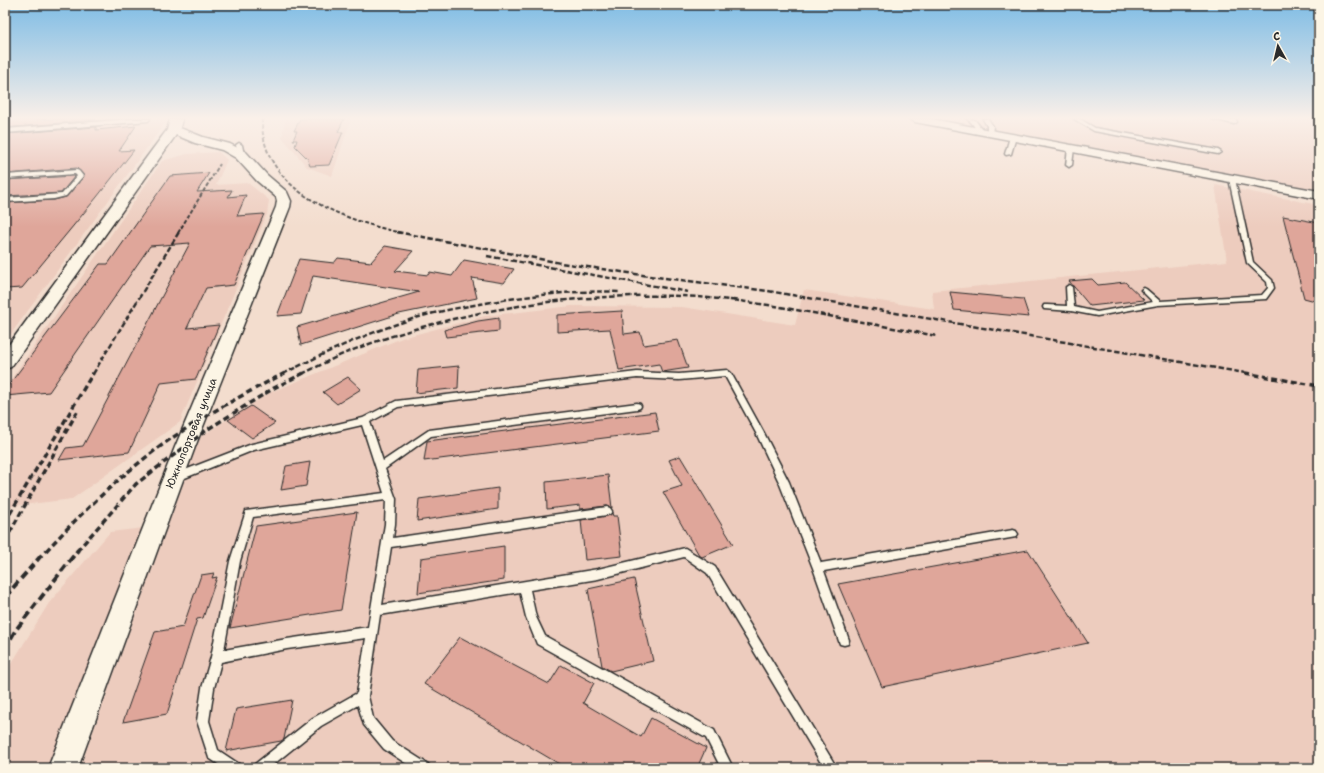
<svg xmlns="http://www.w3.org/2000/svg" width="1324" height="773" viewBox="0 0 1324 773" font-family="'Shantell Sans',sans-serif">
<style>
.built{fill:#edccbe}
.building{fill:#dfa69a;stroke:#2b2b2b}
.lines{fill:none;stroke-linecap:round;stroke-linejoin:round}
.service-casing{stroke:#2b2b2b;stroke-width:3}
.minor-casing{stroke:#2b2b2b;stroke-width:3}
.tertiary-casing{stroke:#2b2b2b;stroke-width:3}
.service{fill:#fcf5e5;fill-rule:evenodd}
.minor{fill:#fcf5e5;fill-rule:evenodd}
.tertiary{fill:#fcf5e5;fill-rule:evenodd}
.rail-far3{stroke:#2b2b2b;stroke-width:2;stroke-dasharray:4 2;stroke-linecap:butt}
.rail-far2{stroke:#2b2b2b;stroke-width:2.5;stroke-dasharray:5.5 2.5;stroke-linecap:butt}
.rail-far1{stroke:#2b2b2b;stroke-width:3.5;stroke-dasharray:6 3.5;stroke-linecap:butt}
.rail{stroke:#2b2b2b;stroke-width:4;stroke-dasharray:8 4;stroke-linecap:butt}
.labels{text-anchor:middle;stroke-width:3;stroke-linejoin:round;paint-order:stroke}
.street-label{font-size:11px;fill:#2b2b2b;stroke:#fcf5e5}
</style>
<rect width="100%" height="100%" fill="#f3ddce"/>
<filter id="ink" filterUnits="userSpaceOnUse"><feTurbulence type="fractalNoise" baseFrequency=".025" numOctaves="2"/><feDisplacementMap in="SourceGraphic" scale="8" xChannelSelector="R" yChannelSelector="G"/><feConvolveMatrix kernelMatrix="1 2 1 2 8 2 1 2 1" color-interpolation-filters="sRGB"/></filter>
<g filter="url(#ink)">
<!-- built -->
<g class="built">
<path d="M5 119H168L5 342Z"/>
<path d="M285 119H351L332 176 307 167 282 137Z"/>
<path d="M945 119H1319V191L944 121Z"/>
<path d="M219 152 227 160 216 185 248 183 269 200 267 214 180 422 72 499 5 507V451L11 431H5V388L162 161 187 154Z"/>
<path d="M1215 185 1319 205V768H80L200 437 269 393 402 338 485 316 572 306 682 307 795 325 804 290 934 309 932 291 1227 261Z"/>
<path d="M144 528 48 768H5V674L49 603 110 532Z"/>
</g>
<!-- building -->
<g class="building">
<path d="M5 119H95L96 120 5 128Z"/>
<path d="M300 119H344L338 132H343L329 165 310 166 307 158 295 146 297 140H293L297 131H294Z"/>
<path d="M136 126 119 151 134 150 97 197 22 288 5 289V203L54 200 66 197 84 176 77 168 5 174V134L96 127V130Z"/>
<path d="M209 173 197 192 232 190 228 197 246 195 237 216 264 214 234 285 206 288 187 328 219 325 196 379 161 383 129 452 59 460 66 448 83 446 190 243 150 246 49 392 5 396V390L100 264H108L170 176Z"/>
<path d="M75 176 61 193 5 196V180Z"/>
<path d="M1283 216 1319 223V302L1304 298Z"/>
<path d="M385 246 413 251 395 271 428 275 430 272 452 276 464 260 514 269 504 283 472 278 477 298 399 314 301 345 297 327 419 292 313 276 301 314 277 316 299 259 334 263 338 258 371 262Z"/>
<path d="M1092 279 1098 285 1125 282 1144 300 1090 306 1069 281Z"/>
<path d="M950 292 1023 299 1029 317 954 310Z"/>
<path d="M622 311 624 334 640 332 644 345 678 340 688 368 662 372 659 364 619 370 610 329 557 332V315Z"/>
<path d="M499 318V331L446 337 444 330 478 321Z"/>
<path d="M459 366 458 388 416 393 418 370Z"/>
<path d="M348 377 361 389 337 404 323 392Z"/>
<path d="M251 406 275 423 252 438 228 420Z"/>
<path d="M655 412 659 431 424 461 427 441Z"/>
<path d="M680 456 733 544 702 557 699 555 663 492 682 486 669 460Z"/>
<path d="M310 462 306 486 281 490 286 466Z"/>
<path d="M608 475 612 508 607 506 580 509V505L547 509 546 482Z"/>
<path d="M498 488V509L417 521 419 499Z"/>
<path d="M357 512 341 610 230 628 256 526Z"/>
<path d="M612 513 613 516H617L622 556 585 560 581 520 607 516Z"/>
<path d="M504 546V580L418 593 421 558Z"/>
<path d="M1028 550 1088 643 882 687 838 584Z"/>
<path d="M214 573 212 578 217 577 203 618 197 619 167 714 123 722 155 632 183 627 201 575Z"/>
<path d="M634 579 653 661 611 671 602 666 588 589Z"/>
<path d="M460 637 549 684 561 665 594 683 583 703 641 737 651 718 706 748 697 768H566L424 684Z"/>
<path d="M292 700 284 739 281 741 226 751 236 709Z"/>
</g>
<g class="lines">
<!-- service casing -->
<g class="service-casing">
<g id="service">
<path d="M130 119H150L148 121 5 133V129Z"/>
<path d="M967 119 975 120 982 129 980 132H976V129L971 122Z"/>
<path d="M983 119H988L993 126 992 134 987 133V126Z"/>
<path d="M1074 119H1080L1095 128 1218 150 1221 152 1218 154 1094 131Z"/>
<path d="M1212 119H1236L1237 122 1234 124Z"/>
<path d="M1013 135 1016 137 1011 154 1006 155 1005 154 1010 137Z"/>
<path d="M239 143 242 145 244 155 241 157 238 155 236 145Z"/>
<path d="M1071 146 1074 148 1072 165 1069 167 1066 165 1068 148Z"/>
<path d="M77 170 79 171 83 176 66 196 54 199 5 202V198L62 194 77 176 75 174 5 179V175Z"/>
<path d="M1230 178 1235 179 1253 262 1272 280 1274 288 1266 299 1158 305 1097 316 1071 311 1044 309 1043 307 1044 305H1047L1067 306 1066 287 1069 285 1072 287 1074 307 1097 312 1153 302 1141 290 1144 288 1146 289 1160 301 1262 295 1268 288 1267 282 1247 263 1229 179Z"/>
<path d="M727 370 731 373 764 433 789 482 821 563 1013 530 1016 531 1018 534 1016 537 824 571 849 640 848 644 844 645 840 644 813 568 779 482 756 433 725 376 679 380 637 378 398 407 370 422 383 461 429 430 637 403 640 404 641 406 640 408 637 409 431 436 385 469 396 499 395 524 393 538 607 507 610 508 612 511 610 514 607 515 391 547 382 605 598 569 685 548 715 567 837 768H824L707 573 684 557 598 579 530 590 536 617 545 636 714 730 733 768H721L706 738 537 644 526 617 520 592 380 615 368 696 373 718 392 741 428 764 430 768H413L384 749 364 725 358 705 321 726 269 768H253L255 764 313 718 357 693 366 638 287 649 221 662 214 688 209 721 218 750 239 764 241 768H224L209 758 197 721 202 688 211 657 230 561 246 511 384 493 362 425 254 450 175 482 172 481 170 478 172 475 252 444 363 418 396 401 637 372 679 374ZM386 500 385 524 368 627 287 639 224 650 240 561 253 517Z"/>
</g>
</g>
<!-- minor casing -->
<g class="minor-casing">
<path id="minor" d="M910 119H931L1319 191V199L915 122Z"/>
</g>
<!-- tertiary casing -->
<g class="tertiary-casing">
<path id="tertiary" d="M170 119H182L180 128 203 137 230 144 246 152 267 175 287 192 291 201 290 207 195 447 78 768H48L175 447 276 207 277 201 276 197 257 181 236 158 222 150 195 143 176 135 11 367 5 369V350L152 150 167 130Z"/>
</g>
<!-- service -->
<use href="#service" class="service"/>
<!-- minor -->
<use href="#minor" class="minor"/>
<!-- tertiary -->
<use href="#tertiary" class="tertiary"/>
<!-- rail-far3 -->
<g class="rail-far3">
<path d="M262 119C261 192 342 219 401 233"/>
<path d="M178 233 220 164"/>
</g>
<!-- rail-far2 -->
<g class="rail-far2">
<path d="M397 232 561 263 649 276 768 291 1251 374"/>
<path d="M487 256 688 292"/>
<path d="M733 300 775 306 937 336"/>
<path d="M93 374 179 232"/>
<path d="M283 374C328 351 376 329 426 315 453 308 481 304 509 299 546 294 583 290 621 292"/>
<path d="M302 374C317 367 333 358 348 352 454 310 568 293 682 296 701 297 720 299 739 301"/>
</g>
<!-- rail-far1 -->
<g class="rail-far1">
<path d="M1245 373 1319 386"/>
<path d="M5 522 93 373"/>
<path d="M5 541 77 412"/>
<path d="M46 551C84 510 125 471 172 438 207 414 246 393 285 373"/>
<path d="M77 551 136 484 208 429 274 388 304 373"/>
</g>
<!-- rail -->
<g class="rail">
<path d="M5 597 46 550"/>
<path d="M5 649 15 631 78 550"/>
</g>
</g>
</g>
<!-- sky -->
<linearGradient id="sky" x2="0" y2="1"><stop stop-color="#7ebce5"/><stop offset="0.52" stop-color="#faf0e9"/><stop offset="1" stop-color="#faf0e9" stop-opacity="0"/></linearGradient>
<rect width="1324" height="227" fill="url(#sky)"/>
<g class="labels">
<!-- street labels -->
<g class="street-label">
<text transform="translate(191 433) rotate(-68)" y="4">Южнопортовая улица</text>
</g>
</g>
<!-- margin -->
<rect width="1324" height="773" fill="none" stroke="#fcf5e5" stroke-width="20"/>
<rect x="10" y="10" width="1304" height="753" fill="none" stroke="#2b2b2b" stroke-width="1.5" filter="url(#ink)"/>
<!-- north arrow -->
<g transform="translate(1278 46) rotate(352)" stroke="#fcf5e5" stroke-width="3" paint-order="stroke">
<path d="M0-3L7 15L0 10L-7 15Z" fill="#2b2b2b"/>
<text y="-6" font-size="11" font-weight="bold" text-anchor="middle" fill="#2b2b2b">С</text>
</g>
</svg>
